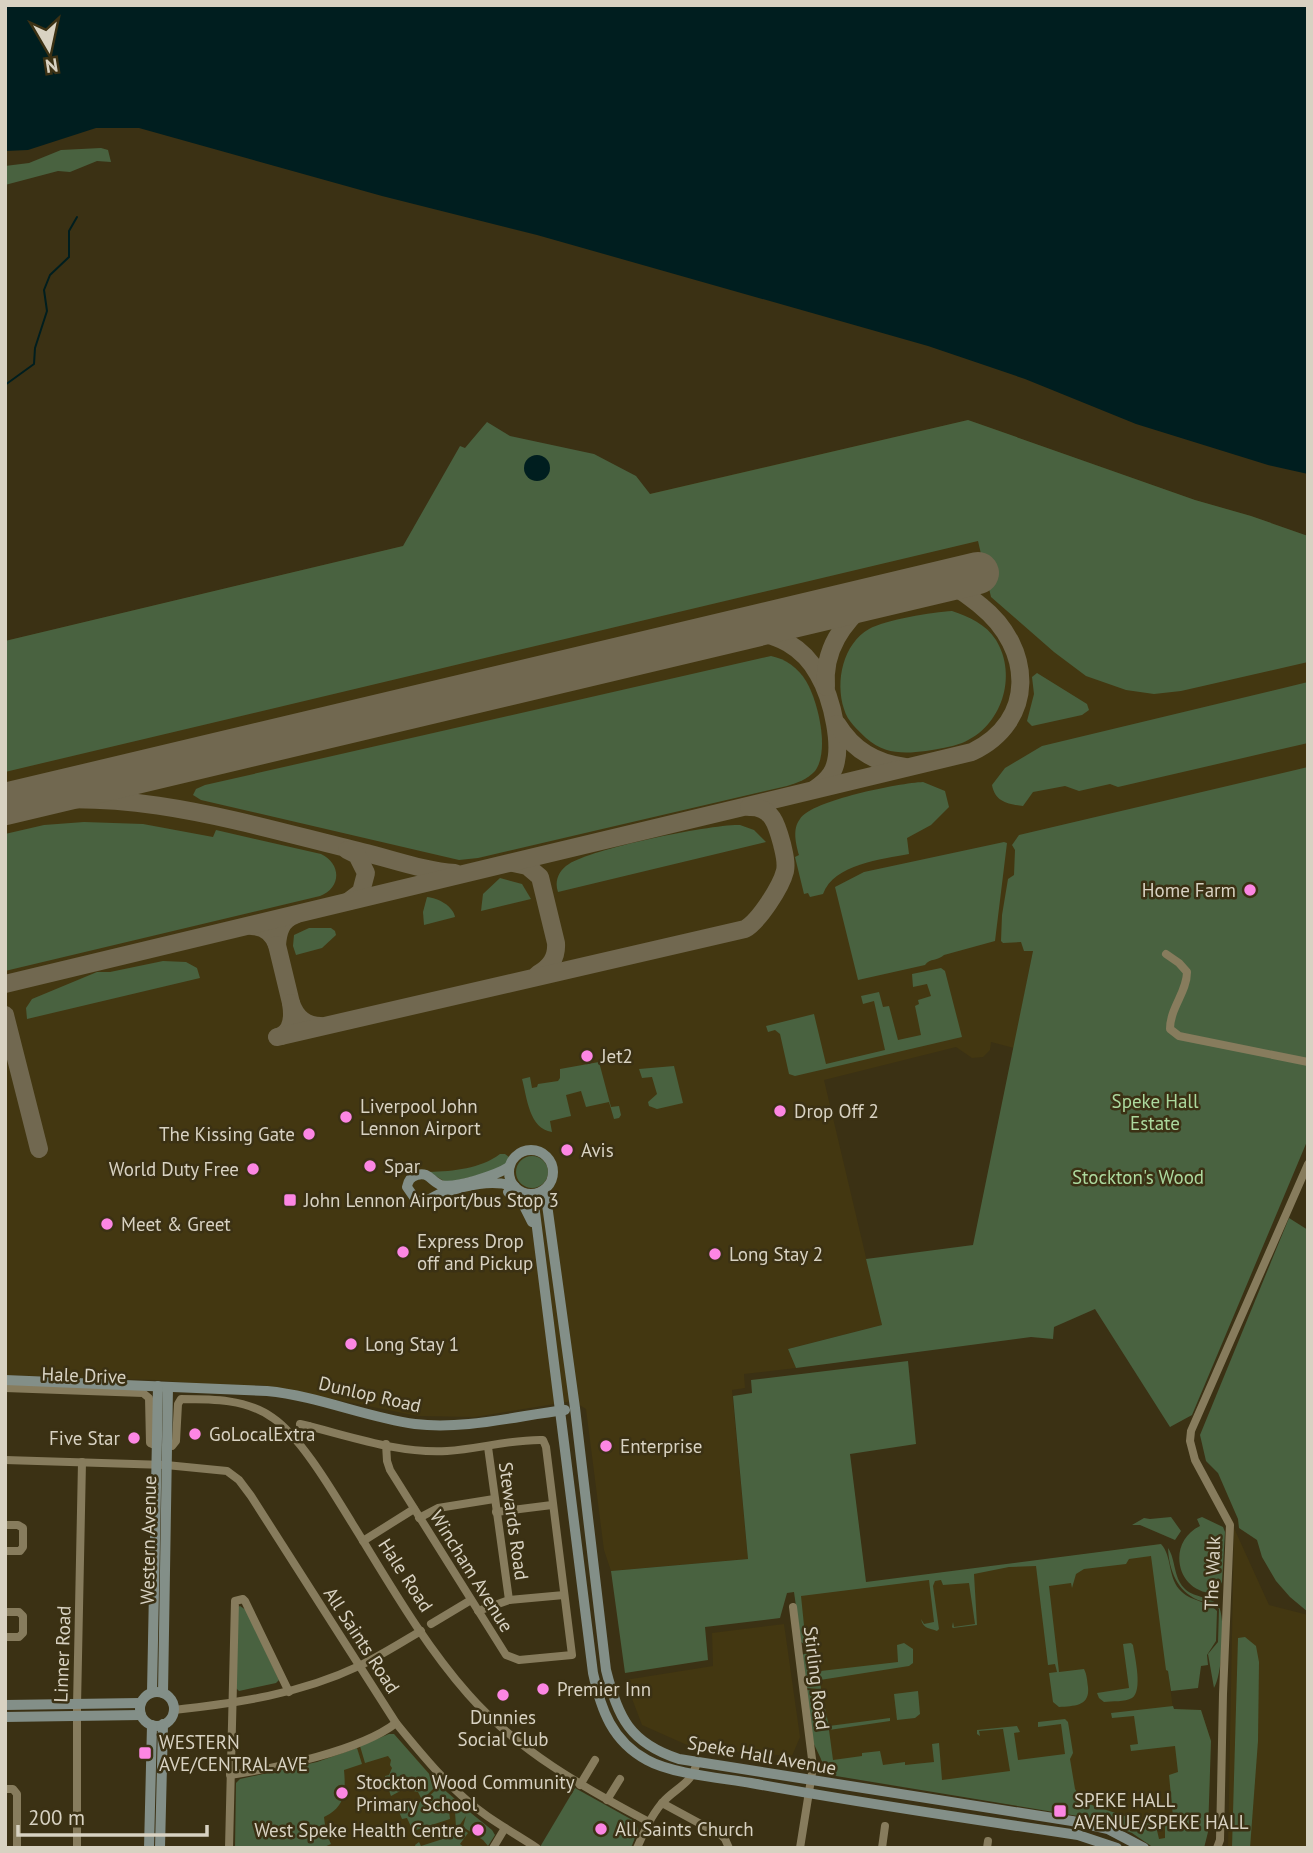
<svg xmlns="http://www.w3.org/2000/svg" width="1313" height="1853" viewBox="0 0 1313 1853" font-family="'PT Sans',sans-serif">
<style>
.built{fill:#433711}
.green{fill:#496240}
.water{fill:#001e1f}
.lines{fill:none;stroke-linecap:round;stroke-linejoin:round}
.stream{stroke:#001e1f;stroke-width:2}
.taxiway{stroke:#716850;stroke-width:18}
.runway{stroke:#716850;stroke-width:42}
.street{stroke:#877c5d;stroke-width:8}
.secondary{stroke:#838f88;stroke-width:10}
.poi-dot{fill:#fc86e3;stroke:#3b3114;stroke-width:2.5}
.labels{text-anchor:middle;stroke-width:5;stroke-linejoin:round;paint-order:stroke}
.poi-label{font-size:19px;fill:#d8d2c2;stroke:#3b3114;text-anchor:start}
.park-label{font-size:19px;fill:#acd99e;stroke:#3b3114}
.street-label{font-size:19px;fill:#d8d2c2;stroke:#3b3114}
</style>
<rect width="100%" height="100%" fill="#3b3114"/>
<!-- built -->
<g class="built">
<path d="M968 420 1195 500 1251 516 1308 536V795L1035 941 1014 1048 991 1042 990 1050 983 1057 972 1058 956 1047 824 1080 882 1325 788 1349 796 1368 744 1374 745 1388 732 1390 748 1559 611 1571 604 1550 586 1409 573 1401 475 1417 418 1416 262 1385 240 1387 155 1380 5 1375V641L403 546 649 494Z"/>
<path d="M1234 1528 1269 1605 1308 1615V1848H1228Z"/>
<path d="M1161 1544 1168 1670 1173 1709 1201 1710 1211 1741 1208 1832 1204 1848H1161L1135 1830 1100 1817 822 1770 798 1592Z"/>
<path d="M784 1624 800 1737 792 1756 749 1753 687 1745 642 1725 625 1680 713 1666 712 1633Z"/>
<path d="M389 1734H394L438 1783 495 1835 487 1848H235L236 1783 240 1779 317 1762Z"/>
</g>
<!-- green -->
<g class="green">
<path d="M101 148 108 150 111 162 97 161 70 172 58 171 5 185V166L29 163 61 150Z"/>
<path d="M968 420 1195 500 1251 516 1308 536V662L1181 691 1154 694 1126 690 1086 676 1054 652 991 597 978 541 5 772V641L403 546 460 446 465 448 487 422 510 436 594 454 636 476 650 494Z"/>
<path d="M952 611C969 617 986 624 996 640 1018 676 1002 727 962 743 951 747 938 749 926 751 903 754 884 754 866 738 858 730 847 721 844 709 835 681 843 644 869 629 885 620 933 612 952 611Z"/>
<path d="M771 656C786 659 798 668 806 681 818 701 830 751 815 771 808 779 797 783 787 786L478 858 459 860 201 800 193 795 196 789 205 785Z"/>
<path d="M1037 673 1087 704 1089 710 1082 715 1032 726 1027 721 1034 694 1032 677Z"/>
<path d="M1308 682V743L1118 787 1110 784 1079 791 1065 786 1033 792 1023 806C1008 804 995 802 992 785L1005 768 1042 746Z"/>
<path d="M1308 767V1139L1192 1415 1170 1427 1095 1309 1054 1327 1053 1339 1031 1337 796 1368 788 1349 882 1325 866 1259 973 1245 1033 951H1024L1021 942 1003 943 1001 941 1002 915 1008 879 1014 875 1015 850 1012 845 1019 835Z"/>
<path d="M923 782 945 791 949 807 931 825 907 838 909 854C882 859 834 864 823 894L810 897 808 893 804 894 795 857 799 855C796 844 792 829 800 819 812 800 900 783 923 782Z"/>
<path d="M84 822 143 824 213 837 216 830 321 854C342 864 341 888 320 896L5 971V834L44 825Z"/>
<path d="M740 825 754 830 766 842 558 892C554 881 559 870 569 864 591 849 711 824 740 825Z"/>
<path d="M1004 842 1007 843 995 941 944 955C938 961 930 958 925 965L858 980 835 887 864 872Z"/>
<path d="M500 878 522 884 531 899 481 911 483 894Z"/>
<path d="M427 897C438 898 453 906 455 917L424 925 423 912Z"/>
<path d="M309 928H331L335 931 336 935 322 948 296 955 293 946 294 935Z"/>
<path d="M163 961 186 962 197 968 200 978 27 1019 26 1008 32 999 97 972H110Z"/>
<path d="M941 968 945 971 962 1037 795 1076 789 1074 780 1034 775 1030 768 1032 766 1026 814 1014 826 1064 885 1050 874 1001 863 1004 861 996 879 992 883 1007 889 1006 898 1040 921 1035 915 1006 919 1004 918 1000 931 996 927 984 913 987 912 974Z"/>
<path d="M599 1062 611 1107 619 1106 621 1115 619 1118 614 1119 609 1102 586 1107 581 1091 566 1095 571 1116 550 1121 552 1132C529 1129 527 1097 522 1079L530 1077 532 1088 537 1087 538 1084 558 1081 560 1078V1069Z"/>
<path d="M674 1066 683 1103 657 1109 649 1106 648 1102 657 1094 652 1077 642 1078 639 1069Z"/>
<path d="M500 1154H505L509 1157 506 1165 500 1170 454 1181H444L429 1172C454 1171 480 1169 500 1154Z"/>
<circle cx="532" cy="1172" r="16"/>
<path d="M1289 1218 1308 1230V1612L1290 1597 1276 1581 1262 1557 1257 1540 1239 1528 1238 1519 1218 1473 1206 1461 1200 1435Z"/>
<path d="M908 1361 916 1444 850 1454 866 1582 1161 1544C1172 1556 1168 1576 1179 1589 1190 1602 1207 1600 1217 1611L1216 1641 1207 1655 1208 1665 1201 1666 1198 1688 1171 1691 1168 1671 1166 1670 1151 1556 1129 1559 1126 1564 1084 1569 1076 1574 1072 1588 1071 1583 1049 1586 1059 1672 1084 1669C1087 1675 1087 1680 1088 1687 1090 1706 1075 1706 1059 1707L1053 1702 1049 1673 1057 1672 1055 1664 1048 1665 1036 1566 1009 1567 974 1574 977 1625 953 1628 952 1627 953 1622 954 1627 975 1624 969 1583 943 1585 941 1580 935 1581 933 1586 939 1629 937 1631C930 1628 923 1629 921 1619L924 1624 934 1622 929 1580 801 1596 806 1645 801 1642 794 1592 787 1593 780 1618 705 1627 708 1660 625 1673 611 1571 748 1559 733 1396 752 1393 751 1380Z"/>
<path d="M1171 1517 1181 1531 1175 1540 1140 1525H1132L1144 1518 1150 1519Z"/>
<path d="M1202 1517 1223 1527 1225 1532 1222 1582 1216 1593C1177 1595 1165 1543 1200 1526L1197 1519Z"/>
<path d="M1168 1548C1176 1560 1173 1576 1184 1588 1193 1598 1209 1596 1217 1604 1227 1613 1222 1677 1214 1688L1208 1654 1218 1642 1219 1609C1212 1603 1206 1603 1198 1600 1177 1591 1169 1570 1168 1548Z"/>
<path d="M240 1606 246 1610 279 1680 276 1683 239 1691 236 1688 238 1607Z"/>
<path d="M1245 1637 1256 1646 1259 1662 1258 1741 1250 1848H1232L1238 1638Z"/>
<path d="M904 1643 913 1649V1663L909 1666 820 1680 821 1689 806 1688 802 1655 809 1652 812 1672 898 1662 897 1645Z"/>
<path d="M1123 1644 1131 1643 1133 1645C1135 1658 1143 1691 1132 1698 1125 1702 1112 1701 1104 1702L1099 1698 1097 1693 1129 1688Z"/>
<path d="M806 1690 821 1691 829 1726 890 1718V1721L829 1730 833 1760 862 1756V1753L880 1751 883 1765 905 1762V1765L934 1762 932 1744 939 1743 942 1780 1010 1771 1003 1729 979 1731 980 1736 977 1734V1730L1017 1726 1020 1732 1014 1733 1018 1760 1065 1754 1061 1724 1038 1727V1722L1065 1719 1068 1722 1073 1753 1070 1759 1075 1789 1081 1799 1094 1806 1156 1826 1159 1839 1165 1838V1824L1173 1817 1169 1775 1178 1772 1175 1746 1131 1751 1130 1745 1138 1744 1134 1716 1112 1718 1111 1713 1173 1706 1174 1709 1201 1710 1211 1741 1208 1832 1204 1848H1154L1132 1833 1096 1819 824 1774 821 1759 812 1740Z"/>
<path d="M918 1691 920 1714 915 1718 897 1720 894 1694Z"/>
<path d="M389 1734H394L438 1784 425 1797 421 1798 418 1792 404 1789 391 1796C390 1793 385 1779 385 1776L389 1775 392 1768 390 1765 391 1760 388 1756 365 1763 360 1746Z"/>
<path d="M357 1748 362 1764 344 1770C346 1792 345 1807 324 1817L326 1833 331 1844 322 1848H235L236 1783 240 1779 317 1762Z"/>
<path d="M440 1786 456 1800 449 1811 450 1819 413 1831 407 1818 402 1819 398 1809 425 1800Z"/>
<path d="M575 1788 636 1822 638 1830 631 1848 540 1847Z"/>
<path d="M461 1805 492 1830 495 1835 488 1846 483 1840 463 1827 466 1816 459 1826 468 1833 460 1844 465 1848H416L415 1845 419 1842 421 1846 449 1837 448 1833H456L458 1830 456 1827 455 1812Z"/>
</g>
<!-- water -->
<g class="water">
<path d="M5 5H1308V474L1268 465 1136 424 1025 379 928 346 537 235 382 196 139 128H96L28 150 5 151Z"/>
<circle cx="537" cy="468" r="13"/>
</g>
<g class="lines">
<!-- stream -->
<path class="stream" d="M5 385 34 364 35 348 47 311 44 290 50 275 69 257V231L77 217"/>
<!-- taxiway -->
<g class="taxiway">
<path d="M719 634C743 631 766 630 788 643 800 650 811 661 818 674 831 696 846 751 831 774 827 780 821 785 815 789"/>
<path d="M826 687C823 649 843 623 870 599"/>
<path d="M837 724C853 750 875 763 905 767"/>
<path d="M5 805C125 784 246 824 362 852 392 859 424 871 455 873"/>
<path d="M347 850 357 855 366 873 361 892 349 901"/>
<path d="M513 863 527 866 540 877 556 943C557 958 550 967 538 974"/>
<path d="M251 926C264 926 273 933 277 945 278 932 281 920 295 915"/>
<path d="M277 945 291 1003"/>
<path d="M5 984 972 752C1037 721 1033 648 981 606 960 589 952 581 924 585"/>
<path d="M5 1015 39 1149"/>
<path d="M281 1036C293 1030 293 1015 291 1003 296 1018 306 1026 321 1026"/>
<path d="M277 1037 745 929C759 921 781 887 785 871 787 862 784 853 782 844 777 825 772 806 749 807"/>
</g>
<!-- runway -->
<path class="runway" d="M5 804 978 573"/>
<!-- street -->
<g class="street">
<path d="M1166 954 1179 963 1187 972C1187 992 1170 1008 1170 1029L1179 1036 1308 1062"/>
<path d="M5 1388 143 1393 149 1398 150 1443 157 1446"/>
<path d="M300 1424C347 1435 398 1454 447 1451 479 1449 512 1439 543 1440L546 1447 572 1655 519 1660 506 1655 390 1470 387 1461 386 1444"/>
<path d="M306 1437 309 1426"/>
<path d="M166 1446H172L176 1441 178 1404 181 1399C212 1399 247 1399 273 1418 301 1437 334 1494 352 1523 388 1581 423 1643 468 1694 517 1750 584 1788 649 1822"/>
<path d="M488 1447 509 1600"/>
<path d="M5 1460 166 1465 227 1471 239 1480 251 1496 396 1723C423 1756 451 1791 487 1816 503 1827 520 1837 537 1848"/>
<path d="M496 1512 552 1505"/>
<path d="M419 1518 438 1508 494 1499"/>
<path d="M5 1525H18L23 1528V1547L20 1551H5"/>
<path d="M363 1541 414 1509"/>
<path d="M793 1607 813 1767 800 1848"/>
<path d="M478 1611 509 1600 564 1595"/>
<path d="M5 1612H19L23 1616V1633L19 1637H5"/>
<path d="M431 1624 471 1600"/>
<path d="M174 1710C238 1703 300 1694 359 1666 380 1656 400 1643 421 1631"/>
<path d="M230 1775C276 1768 360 1751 396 1723"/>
<path d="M580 1785 595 1760"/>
<path d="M5 1789H13L17 1794V1848"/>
<path d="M607 1800 620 1779"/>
<path d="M662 1803 721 1835 725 1839 729 1848"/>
<path d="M77 1848V1706L82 1462"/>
<path d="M229 1848 235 1601 243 1599 245 1601 289 1692"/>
<path d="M493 1848 505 1828"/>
<path d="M637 1848C644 1832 651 1816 662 1803 676 1787 693 1784 697 1761"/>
<path d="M882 1848 885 1826"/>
<path d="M987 1848 988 1841"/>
<path d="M1217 1848 1220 1840 1223 1694 1230 1525 1195 1460 1190 1441 1191 1431 1308 1164"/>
</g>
<!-- secondary -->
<g class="secondary">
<circle cx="531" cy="1172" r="22"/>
<path d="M509 1167C497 1175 454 1189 441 1185 432 1182 428 1171 417 1175 410 1177 408 1181 407 1187L416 1200C427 1203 432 1197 442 1193 465 1186 493 1178 515 1187"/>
<path d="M545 1190 575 1408 606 1670C618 1718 630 1743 679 1759L1072 1821 1108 1829 1144 1848"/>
<path d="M508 1192 523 1204 532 1222"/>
<path d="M528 1194 535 1212 593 1673C601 1710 612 1741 647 1760 672 1774 722 1778 751 1783 860 1803 969 1819 1078 1835L1117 1848"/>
<path d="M5 1380 267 1391C318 1396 365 1417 415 1424 464 1430 516 1416 565 1410"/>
<path d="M152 1692 158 1386"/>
<circle cx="157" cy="1709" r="17"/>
<path d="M163 1693 168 1387"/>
<path d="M5 1705 140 1703"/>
<path d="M5 1717 141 1715"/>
<path d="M149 1848 152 1725"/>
<path d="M160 1848 163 1724"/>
</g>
</g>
<!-- markers -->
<g class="poi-dot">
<circle cx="1250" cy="890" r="7"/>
<circle cx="587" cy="1056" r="7"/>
<circle cx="780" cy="1111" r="7"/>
<circle cx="346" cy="1117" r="7"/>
<circle cx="309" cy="1134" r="7"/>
<circle cx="567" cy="1150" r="7"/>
<circle cx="370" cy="1166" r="7"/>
<circle cx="253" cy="1169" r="7"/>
<rect x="283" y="1193" width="14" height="14" rx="3.5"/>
<circle cx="107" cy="1224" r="7"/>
<circle cx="403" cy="1252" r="7"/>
<circle cx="715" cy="1254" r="7"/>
<circle cx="351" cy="1344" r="7"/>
<circle cx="195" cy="1434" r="7"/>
<circle cx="134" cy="1438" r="7"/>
<circle cx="606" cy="1446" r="7"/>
<circle cx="543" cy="1689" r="7"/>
<circle cx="503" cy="1695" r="7"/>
<rect x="138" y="1746" width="14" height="14" rx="3.5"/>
<circle cx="342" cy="1793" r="7"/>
<rect x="1053" y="1804" width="14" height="14" rx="3.5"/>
<circle cx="601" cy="1829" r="7"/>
<circle cx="478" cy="1830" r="7"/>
</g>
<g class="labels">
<!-- poi labels -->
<g class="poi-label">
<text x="1236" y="897" text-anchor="end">Home Farm</text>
<text x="601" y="1063">Jet2</text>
<text x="360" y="1113">Liverpool John<tspan x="360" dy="22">Lennon Airport</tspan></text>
<text x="794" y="1118">Drop Off 2</text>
<text x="295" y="1141" text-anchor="end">The Kissing Gate</text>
<text x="581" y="1157">Avis</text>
<text x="384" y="1173">Spar</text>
<text x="239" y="1176" text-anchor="end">World Duty Free</text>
<text x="304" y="1207">John Lennon Airport/bus Stop 3</text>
<text x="121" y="1231">Meet &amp; Greet</text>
<text x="417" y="1248">Express Drop<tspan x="417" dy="22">off and Pickup</tspan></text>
<text x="729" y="1261">Long Stay 2</text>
<text x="365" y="1351">Long Stay 1</text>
<text x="209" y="1441">GoLocalExtra</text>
<text x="120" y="1445" text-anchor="end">Five Star</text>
<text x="620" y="1453">Enterprise</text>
<text x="557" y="1696">Premier Inn</text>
<text x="503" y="1724" text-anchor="middle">Dunnies<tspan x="503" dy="22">Social Club</tspan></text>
<text x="159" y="1749">WESTERN<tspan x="159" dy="22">AVE/CENTRAL AVE</tspan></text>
<text x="356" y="1789">Stockton Wood Community<tspan x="356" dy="22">Primary School</tspan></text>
<text x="1074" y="1807">SPEKE HALL<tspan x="1074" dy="22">AVENUE/SPEKE HALL</tspan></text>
<text x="615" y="1836">All Saints Church</text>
<text x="464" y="1837" text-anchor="end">West Speke Health Centre</text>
</g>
<!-- park labels -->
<g class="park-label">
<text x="1155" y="1108">Speke Hall<tspan x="1155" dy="22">Estate</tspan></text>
<text x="1138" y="1184">Stockton's Wood</text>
</g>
<!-- street labels -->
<g class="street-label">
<text transform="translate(84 1375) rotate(2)" y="7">Hale Drive</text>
<text transform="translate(370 1394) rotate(13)" y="7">Dunlop Road</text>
<text transform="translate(514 1521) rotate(82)" y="7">Stewards Road</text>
<text transform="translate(148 1540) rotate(-89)" y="7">Western Avenue</text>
<text transform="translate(472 1571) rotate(58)" y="7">Wincham Avenue</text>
<text transform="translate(1212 1573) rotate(-88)" y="7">The Walk</text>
<text transform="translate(406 1575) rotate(57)" y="7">Hale Road</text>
<text transform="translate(362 1640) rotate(57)" y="7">All Saints Road</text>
<text transform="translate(62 1654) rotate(-88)" y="7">Linner Road</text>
<text transform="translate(817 1678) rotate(83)" y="7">Stirling Road</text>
<text transform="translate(762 1755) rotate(10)" y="7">Speke Hall Avenue</text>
</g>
</g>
<!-- border -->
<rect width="1313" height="1853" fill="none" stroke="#d8d2c2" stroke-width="14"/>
<!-- north arrow -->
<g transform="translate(49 49) rotate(171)" stroke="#3b3114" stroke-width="5" paint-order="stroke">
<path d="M0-5L12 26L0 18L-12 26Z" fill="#d8d2c2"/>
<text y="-10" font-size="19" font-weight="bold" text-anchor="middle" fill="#d8d2c2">N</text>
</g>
<!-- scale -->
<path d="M18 1825v10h189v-10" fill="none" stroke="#d8d2c2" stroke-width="3.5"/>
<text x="28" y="1825" font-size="21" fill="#d8d2c2" stroke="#3b3114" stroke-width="5" paint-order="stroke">200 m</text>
</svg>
